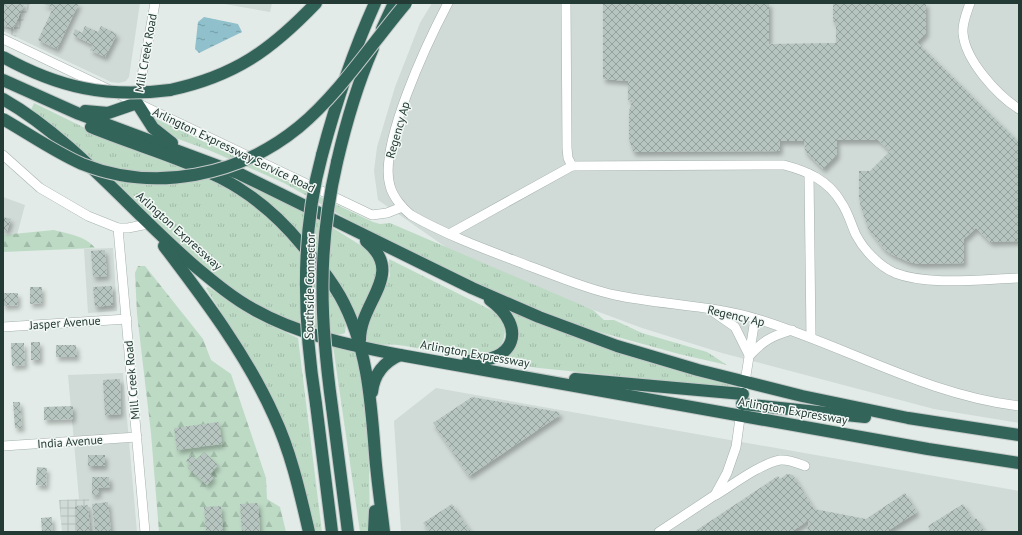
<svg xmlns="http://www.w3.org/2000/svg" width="1022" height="535" viewBox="0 0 1022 535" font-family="'PT Sans',sans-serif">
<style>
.built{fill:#d0dad6}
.industrial{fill:url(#industrial-grid)}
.grass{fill:url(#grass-tufts)}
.forest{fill:url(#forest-firs)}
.water{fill:url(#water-ripples)}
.building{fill:url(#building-cross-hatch);filter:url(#shadow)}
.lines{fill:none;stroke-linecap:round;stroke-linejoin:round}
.minor-casing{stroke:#a5b2ae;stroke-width:10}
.highway-casing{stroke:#c2c8c6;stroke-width:14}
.minor{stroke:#fff;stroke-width:9}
.highway{stroke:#32645a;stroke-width:12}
.highway-bridge-casing{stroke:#c2c8c6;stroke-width:14;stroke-linecap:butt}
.highway-bridge{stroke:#32645a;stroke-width:12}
.labels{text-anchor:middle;stroke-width:3;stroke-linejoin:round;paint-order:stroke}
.street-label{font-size:12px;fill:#243a34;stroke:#f2f8f5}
</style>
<defs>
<pattern id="industrial-grid" width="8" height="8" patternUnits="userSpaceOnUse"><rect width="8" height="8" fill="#d0dad6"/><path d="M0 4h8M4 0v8" fill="none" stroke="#b2bcb8"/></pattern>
<pattern id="grass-tufts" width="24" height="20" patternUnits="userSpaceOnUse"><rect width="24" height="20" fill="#bddac5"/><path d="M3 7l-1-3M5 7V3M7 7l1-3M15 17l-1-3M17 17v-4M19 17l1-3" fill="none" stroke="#a2bcaa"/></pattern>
<pattern id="forest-firs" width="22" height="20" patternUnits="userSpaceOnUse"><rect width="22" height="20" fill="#bddac5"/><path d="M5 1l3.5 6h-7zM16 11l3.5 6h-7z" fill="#a2bcaa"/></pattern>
<pattern id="water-ripples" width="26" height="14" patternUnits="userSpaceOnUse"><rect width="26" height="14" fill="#8fc0cb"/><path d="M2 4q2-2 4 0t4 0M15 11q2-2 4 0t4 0" fill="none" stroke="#759da6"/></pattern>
<pattern id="building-cross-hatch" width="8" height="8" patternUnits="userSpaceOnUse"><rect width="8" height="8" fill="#b7c5c0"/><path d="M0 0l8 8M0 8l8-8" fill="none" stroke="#95a19d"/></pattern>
<filter id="shadow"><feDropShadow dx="2.5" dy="4" stdDeviation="2" flood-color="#0004"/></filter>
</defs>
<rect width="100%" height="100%" fill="#e2ebe7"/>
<!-- built -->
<g class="built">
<path d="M31 3H140L129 77 126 81 119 83 111 82 16 37Z"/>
<path d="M219 3H272L270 12Z"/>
<path d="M432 3H1019V423L934 409 722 353 642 328 545 292 447 248 378 200 374 171 377 147 395 87 420 23Z"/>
<path d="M3 197 25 205 17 235H3Z"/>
<path d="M113 248 117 311 88 313 84 249Z"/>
<path d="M123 373 137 532H92L89 499H79L68 375Z"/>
<path d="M436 388 1019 491V532H401L394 421Z"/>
</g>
<!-- industrial -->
<g class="industrial">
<path d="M3 3H31L16 37 3 31Z"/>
<path d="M89 499 92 532H62L59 500Z"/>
</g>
<!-- grass -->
<g class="grass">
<path d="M34 103 83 127 164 157 233 190 283 229 316 270 339 306 346 325 345 333C334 337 323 332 313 329 214 299 154 215 81 149 65 134 48 122 31 110Z"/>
<path d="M152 117 373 222 380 224 390 223 593 310 604 320H614L642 333 707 352 727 365 679 354 585 328 489 290 377 236 284 183 211 151 170 136 160 130Z"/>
<path d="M229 175 301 208 373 253 380 273 357 322 298 232Z"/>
<path d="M389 259 493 311C502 318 507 325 504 337 503 343 498 351 491 353 468 362 430 350 405 346 392 343 379 346 365 343L363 336 390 276Z"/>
<path d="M208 287 251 316 298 338 322 532H312L308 509 232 330 206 288Z"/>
<path d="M510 310 577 337 668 368 732 385 727 387 539 368 499 362 504 357Z"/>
<path d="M333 346 356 352C370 412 369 471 370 532H360Z"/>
</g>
<!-- forest -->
<g class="forest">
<path d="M54 230C68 234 86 236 95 248L3 252V235Z"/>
<path d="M138 266H145L203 339 211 360 231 374 266 478 267 499 280 507 286 532H159L151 433 137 314 135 273Z"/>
</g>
<!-- water -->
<path class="water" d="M204 17 238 24 242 32 199 53 195 49 198 22Z"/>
<!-- building -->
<g class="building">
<path d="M3 3H25L13 29 3 24Z"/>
<path d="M42 3H79L57 49 38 40 53 8Z"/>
<path d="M603 3H769V44L836 43V22H833V3H926V33L917 42 1019 142V241L990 242 976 228 964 239V263L920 264 909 262 891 254 883 248 868 228 861 208 859 198V171H870L890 151 878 140H837V155L823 169 805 151 804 141H780V151L633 152 629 139V111L633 99 628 100V81L603 79Z"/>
<path d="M85 26 98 32 101 26 117 34 105 57 90 50 93 45 73 35 75 29 82 33Z"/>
<path d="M3 217 11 219 7 231 3 229Z"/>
<path d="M105 250 107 276 93 277 91 251Z"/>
<path d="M112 286 113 305 95 307 93 287Z"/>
<path d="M30 287H42V303L30 304Z"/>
<path d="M3 293H18V305L3 306Z"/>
<rect x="31" y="342" width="9" height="18"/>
<path d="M11 343H24L25 365 12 366Z"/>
<path d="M56 345H76L77 357H56Z"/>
<path d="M120 379 121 414 105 415 103 380Z"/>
<path d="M472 397 559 412 560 415 469 476 433 423Z"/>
<path d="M13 402H20L22 428H15Z"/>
<path d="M73 406V419L44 420V407Z"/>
<path d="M219 422 222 444 177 450 174 428Z"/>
<path d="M204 452 218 465 210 474 214 477 207 485 188 468 191 466 186 461 191 455 196 460Z"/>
<rect x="88" y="455" width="17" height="11"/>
<path d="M37 467 47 468 46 486 36 485Z"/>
<path d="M787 474 793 475 814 509 866 519 905 493 917 512 886 532H807L809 520 791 532H694L778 476 780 479Z"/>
<path d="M92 477H109L110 487 98 488 99 494 92 495Z"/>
<path d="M108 502 111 532H95L92 504Z"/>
<path d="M258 503 260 532H242L240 504Z"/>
<path d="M452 504 471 532H430L423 523Z"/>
<path d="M963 504 973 520 976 518 985 532H931L928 526Z"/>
<path d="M88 505 90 532H77L75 506Z"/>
<path d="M221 506 223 532H206L204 507Z"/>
<path d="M52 517 53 532H42L41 518Z"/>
</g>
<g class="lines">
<!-- minor casing -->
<g class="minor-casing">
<g id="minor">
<path d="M448 3C428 41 378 146 390 186 393 197 403 209 411 215 448 236 490 251 529 266 557 276 586 289 615 295 662 305 711 305 757 319 846 346 926 395 1019 406"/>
<path d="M566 3 567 148 568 158 572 166 784 165C807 171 828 180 841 202 848 212 851 224 856 235 864 250 879 266 895 273 928 286 983 279 1019 278"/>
<path d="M970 3C967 12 962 23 963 33 965 60 997 95 1019 109"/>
<path d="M3 39 372 215 387 213 402 207"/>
<path d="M138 98 155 3"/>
<path d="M3 155 40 188 88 216 118 228H128L148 224"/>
<path d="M809 174 811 337"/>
<path d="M118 228 145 532"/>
<path d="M451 233 572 166"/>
<path d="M712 311 735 327 749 355"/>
<path d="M3 327 127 319"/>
<path d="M750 355C764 340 772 336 792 330"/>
<path d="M744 388 755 319"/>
<path d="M3 446 137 437"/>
<path d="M716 495C734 484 760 464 780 460 789 459 797 463 805 466"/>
<path d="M659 532 715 495 727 473 736 447 741 411"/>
</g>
</g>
<!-- highway casing -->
<g class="highway-casing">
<g id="highway">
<path d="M382 29 394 3"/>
<path d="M3 80 79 114 240 174 472 288 539 317 617 346 698 370 802 396 908 418 1019 435"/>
<path d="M170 90C235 76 271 50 316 3"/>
<path d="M3 99C75 140 133 214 197 268 215 283 233 298 253 309 299 335 349 345 400 355L928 449 1019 463"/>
<path d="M85 111 108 113 137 103 153 128 172 143"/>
<path d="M91 127C134 145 180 157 221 178 252 194 280 218 302 245 316 261 329 277 340 296 367 344 371 400 375 454 377 480 381 506 384 532"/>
<path d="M322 155C336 102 353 52 375 3"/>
<path d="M337 162C346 123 357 85 373 48"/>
<path d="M164 246C205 300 246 354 274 416 291 452 300 493 309 532"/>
<path d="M360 340C360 301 406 274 366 241"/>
<path d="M468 361C515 363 528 328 490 300"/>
<path d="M575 379 743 394"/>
<path d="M372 392C374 374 384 362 400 355"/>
<path d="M316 404 332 532"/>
<path d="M742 404 865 417"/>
<path d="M332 407 348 532"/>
<path d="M374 532 375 511"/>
</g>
</g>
<!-- minor -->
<use href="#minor" class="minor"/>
<!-- highway -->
<use href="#highway" class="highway"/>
<!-- highway-bridge casing -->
<g class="highway-bridge-casing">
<g id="highway-bridge">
<path d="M3 57C59 88 107 98 170 90"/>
<path d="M3 119C29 134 55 152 82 164 155 193 239 176 299 127 340 93 372 43 406 3"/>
<path d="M316 404C303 322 300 235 322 155"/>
<path d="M332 407C320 320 317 248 337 162"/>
</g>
</g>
<!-- highway-bridge -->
<use href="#highway-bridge" class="highway-bridge"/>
</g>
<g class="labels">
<!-- street labels -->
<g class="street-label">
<text transform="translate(146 53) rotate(-80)" y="4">Mill Creek Road</text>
<text transform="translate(398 130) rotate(-74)" y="4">Regency Ap</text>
<text transform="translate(234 150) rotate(26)" y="4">Arlington Expressway Service Road</text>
<text transform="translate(179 231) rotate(42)" y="4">Arlington Expressway</text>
<text transform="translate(310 286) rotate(-89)" y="4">Southside Connector</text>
<text transform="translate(736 316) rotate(13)" y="4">Regency Ap</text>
<text transform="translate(65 323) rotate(-4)" y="4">Jasper Avenue</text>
<text transform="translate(475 354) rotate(10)" y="4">Arlington Expressway</text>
<text transform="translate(132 380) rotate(-95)" y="4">Mill Creek Road</text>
<text transform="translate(793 411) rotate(10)" y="4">Arlington Expressway</text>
<text transform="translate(70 442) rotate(-4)" y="4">India Avenue</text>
</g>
</g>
<!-- border -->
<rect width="1022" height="535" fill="none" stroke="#243a34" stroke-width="8"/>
</svg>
